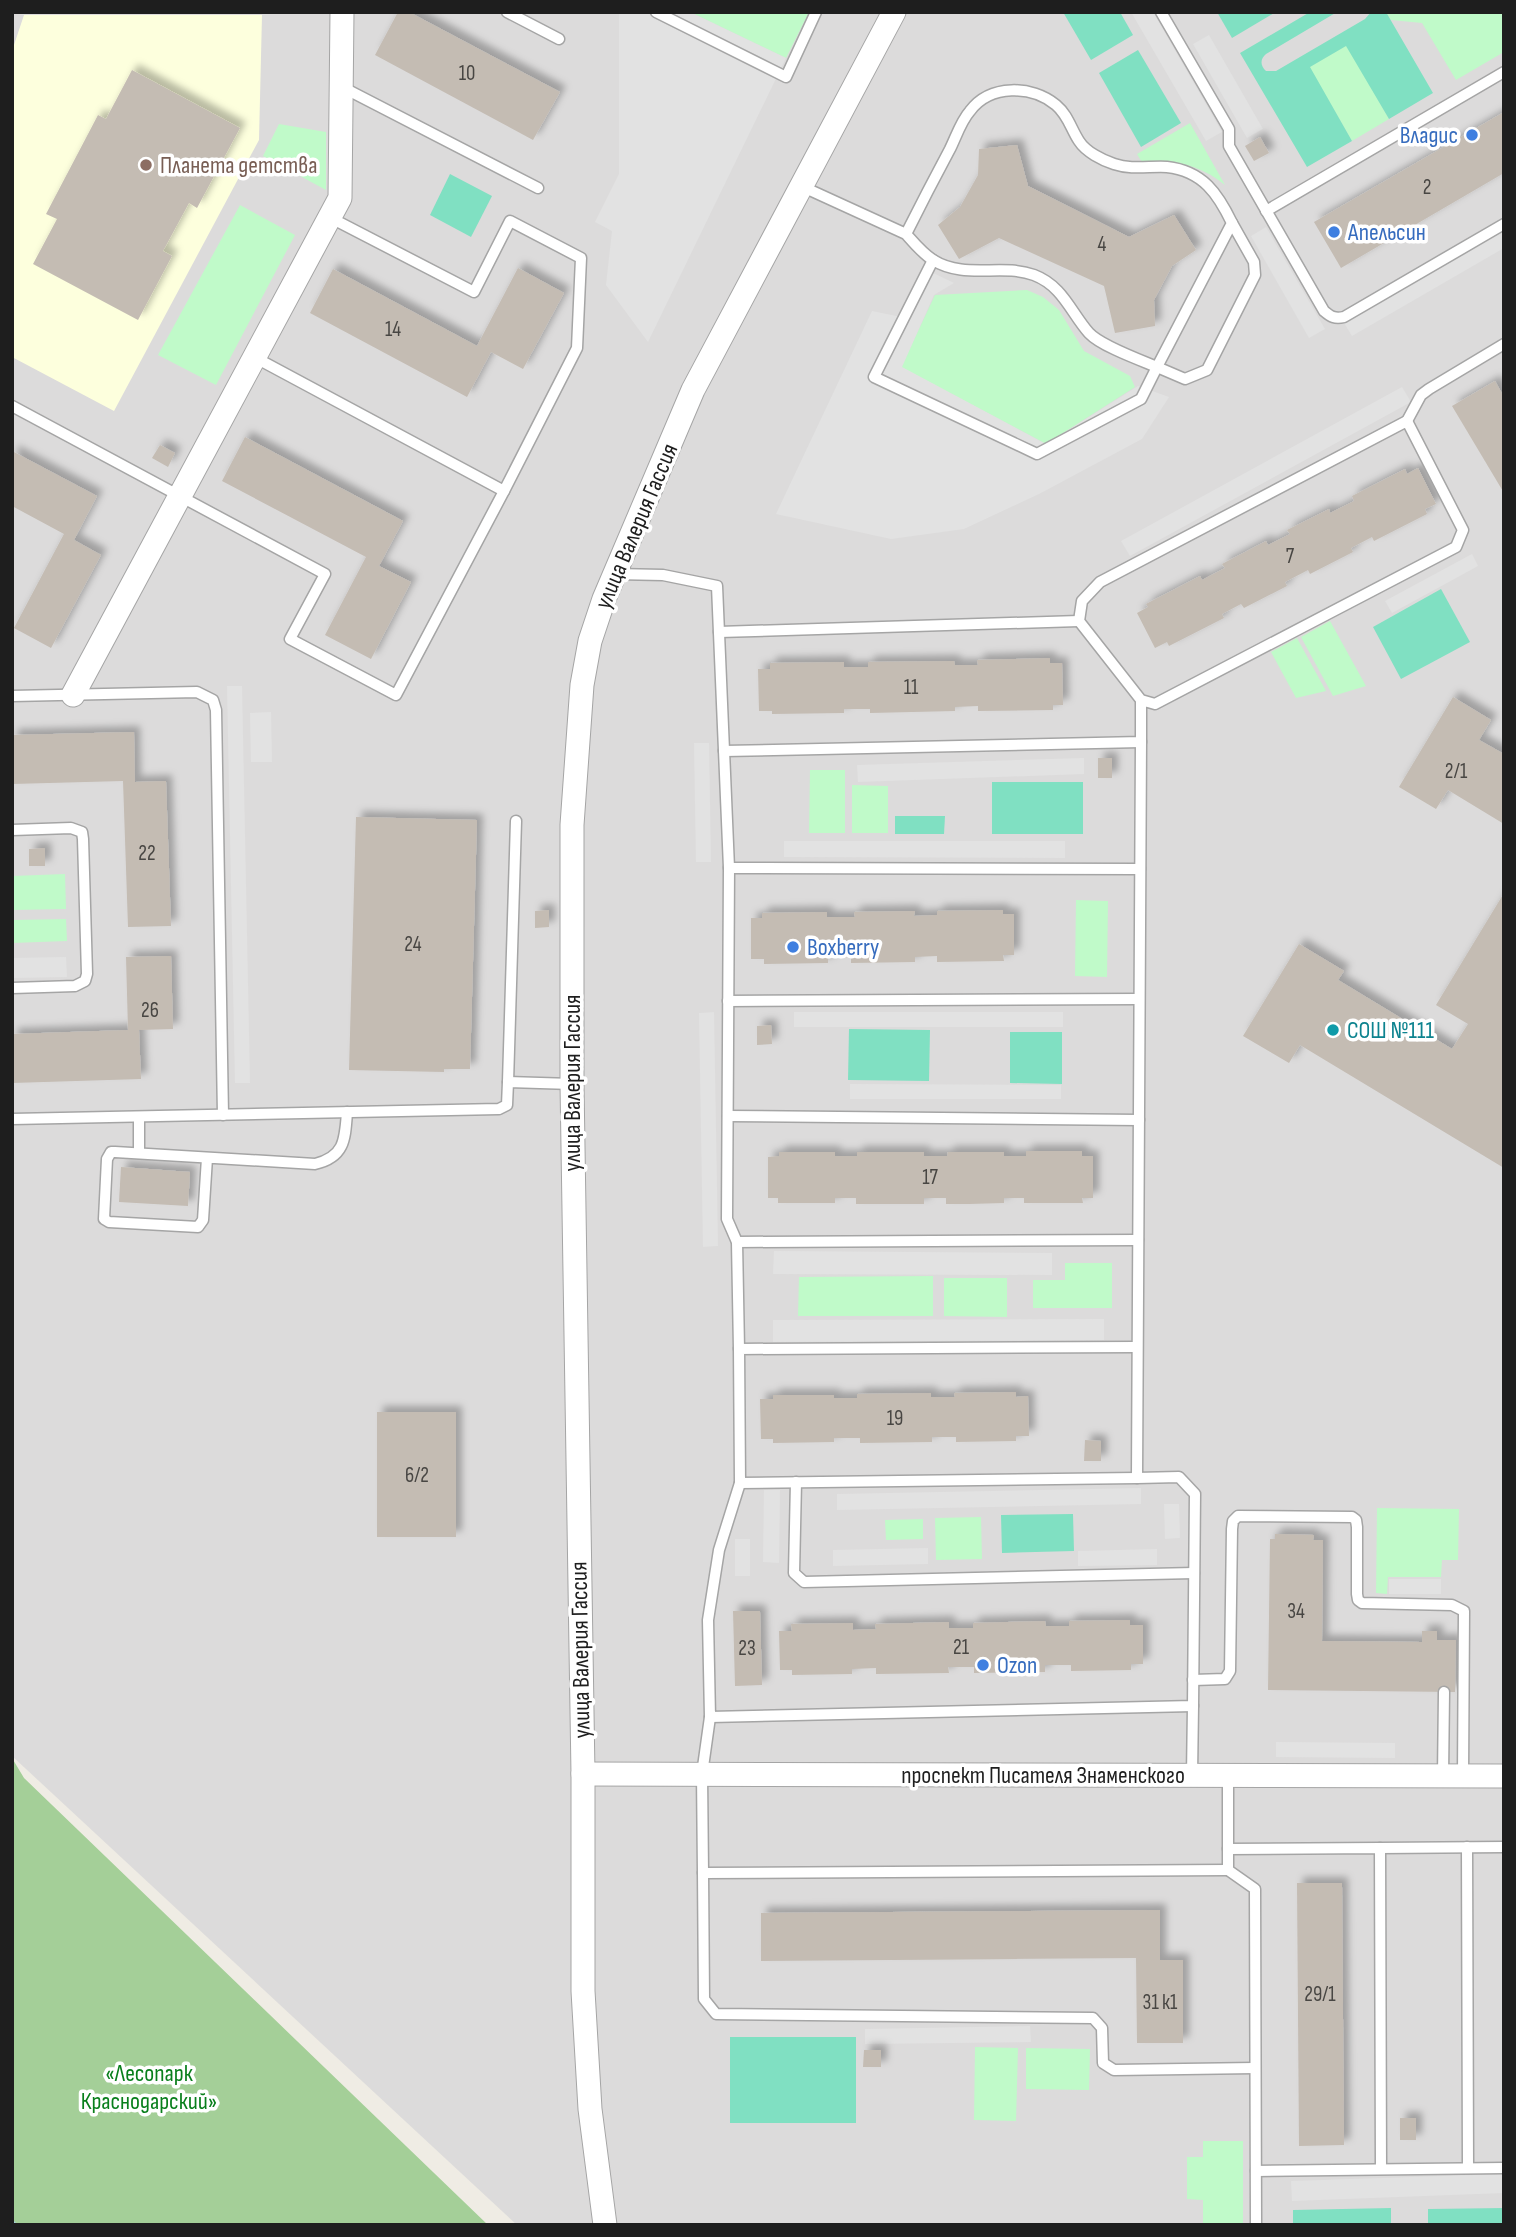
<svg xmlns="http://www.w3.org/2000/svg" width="1516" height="2237" viewBox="0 0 1516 2237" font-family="'Sofia Sans Condensed',sans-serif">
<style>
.residential{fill:#dcdbdb}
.education{fill:#fdffdd}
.forest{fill:#a4cf98}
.park{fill:#c0fac9}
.pitch{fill:#80e0c2}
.parking{fill:#e2e2e2}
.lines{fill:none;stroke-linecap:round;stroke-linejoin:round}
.stream{stroke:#a3ccde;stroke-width:7}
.building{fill:#c4bcb3;filter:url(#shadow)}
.service-casing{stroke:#a5a5a5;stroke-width:13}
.minor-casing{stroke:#a5a5a5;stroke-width:25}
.service{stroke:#fff;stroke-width:10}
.minor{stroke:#fff;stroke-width:23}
.shop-dot{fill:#3f7fe0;stroke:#fff;stroke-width:2.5}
.education-dot{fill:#8d6e63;stroke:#fff;stroke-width:2.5}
.culture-dot{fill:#0f9aa8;stroke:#fff;stroke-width:2.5}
.labels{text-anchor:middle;stroke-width:7;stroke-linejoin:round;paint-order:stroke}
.number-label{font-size:21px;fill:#484643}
.shop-label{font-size:24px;fill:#366cbe;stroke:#fff;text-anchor:start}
.education-label{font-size:24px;fill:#785e54;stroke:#fff;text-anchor:start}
.street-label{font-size:24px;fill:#1e1e1e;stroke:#fff}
.culture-label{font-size:24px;fill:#0d838f;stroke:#fff;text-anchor:start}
.park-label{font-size:24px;fill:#097f1c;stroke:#fff}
</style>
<defs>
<filter id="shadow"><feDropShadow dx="6" dy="-6" stdDeviation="3.5" flood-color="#0004"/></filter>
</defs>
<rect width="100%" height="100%" fill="#efece4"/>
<!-- residential -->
<path class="residential" d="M12 12H1504V2225H517L12 1756Z"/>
<!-- education -->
<path class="education" d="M24 15H262L259 140 114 411 12 357V51Z"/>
<!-- forest -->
<path class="forest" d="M12 1758 24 1778 488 2225H12Z"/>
<!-- park -->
<g class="park">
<path d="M690 12H809L786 58Z"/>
<path d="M1386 12H1503L1504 52 1456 80 1422 23 1391 20Z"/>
<path d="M1347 45 1389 119 1352 141 1309 67Z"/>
<path d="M1190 123 1225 185C1200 165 1175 159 1143 164L1137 154Z"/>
<path d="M279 124 326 132V190L263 156Z"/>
<path d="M240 205 295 235 216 385 158 355Z"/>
<path d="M1027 290 1043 297 1059 310 1084 351 1130 376 1135 387 1046 444 901 367 935 295Z"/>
<path d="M1330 621 1366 686 1333 696 1301 637Z"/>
<path d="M1297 638 1326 691 1296 698 1271 652Z"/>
<path d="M810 770H845V833H809Z"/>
<path d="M852 785 888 786V833H852Z"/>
<path d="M65 874 66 909 12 910V876Z"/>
<path d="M1076 900 1108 901 1107 977 1075 976Z"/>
<path d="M66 919 67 941 12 943V920Z"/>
<path d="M1065 1263H1112V1308H1033V1280H1065Z"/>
<path d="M933 1276V1316H798L799 1277Z"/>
<path d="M944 1278H1007V1317L944 1316Z"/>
<path d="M1377 1508 1459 1509 1458 1560H1442L1441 1577H1388L1387 1594 1376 1593Z"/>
<path d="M981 1517 982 1559 936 1560 935 1518Z"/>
<path d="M923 1519V1539L886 1540 885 1520Z"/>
<path d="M975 2047 1018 2048 1016 2121 974 2120Z"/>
<path d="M1026 2048 1090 2049 1089 2090 1026 2089Z"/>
<path d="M1203 2141H1243V2225H1203V2200L1187 2199V2157H1203Z"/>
</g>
<!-- pitch -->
<g class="pitch">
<path d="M1063 12H1120L1133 35 1091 60Z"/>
<path d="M1217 12H1276L1232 38Z"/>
<path d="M1310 12H1337L1266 54C1260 59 1260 65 1266 71H1276L1365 19 1371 12H1386L1433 93 1389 119 1346 46 1310 67 1352 141 1307 167 1240 53Z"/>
<path d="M1138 50 1181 123 1141 147 1099 73Z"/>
<path d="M450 174 492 196 471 237 430 215Z"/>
<path d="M1441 589 1470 642 1401 679 1373 627Z"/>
<rect x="992" y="782" width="91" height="52"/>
<path d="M895 816H945L944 834H895Z"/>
<path d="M849 1029 930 1030 929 1081 848 1080Z"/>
<path d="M1010 1032H1062V1084L1010 1083Z"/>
<path d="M1073 1514 1074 1551 1002 1553 1001 1515Z"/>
<rect x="730" y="2037" width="126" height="86"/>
<path d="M1391 2208V2225H1293V2210Z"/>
<path d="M1504 2208V2225H1428V2209Z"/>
</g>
<!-- parking -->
<g class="parking">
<path d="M619 12H690L786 58 648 342 606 285 612 231 595 222 619 174Z"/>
<path d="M1131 12H1153L1222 132 1206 141Z"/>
<path d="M1209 35 1263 129 1247 138 1193 44Z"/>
<path d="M1266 227 1325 329 1309 338 1251 236Z"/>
<path d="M1504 230V248L1352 336 1344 323Z"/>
<path d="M925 269 954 283 934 295 902 367 1046 444 1138 386 1169 397 1142 439 1039 494 964 529 891 539 776 514 872 311 901 317Z"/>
<path d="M1402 387 1411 402 1130 556 1121 541Z"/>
<path d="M1472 554 1478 566 1392 613 1385 601Z"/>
<path d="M227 686H242L250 1083H235Z"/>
<path d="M271 712 272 762H251L250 713Z"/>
<path d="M694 743H709L711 862H696Z"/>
<path d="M1084 758V774L858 782 857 765Z"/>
<path d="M784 841H1065V858L784 857Z"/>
<path d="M66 957 67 977 12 978V958Z"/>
<path d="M714 1012 718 1246 703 1247 699 1013Z"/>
<rect x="794" y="1012" width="269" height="15"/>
<path d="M850 1084 1061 1085V1099H850Z"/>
<path d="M774 1251 1052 1253V1275L773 1274Z"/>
<path d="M1104 1319V1340L773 1342V1320Z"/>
<path d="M1141 1488V1504L837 1510V1494Z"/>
<path d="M764 1490H780L779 1563 763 1562Z"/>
<path d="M1164 1504H1179L1180 1538 1165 1539Z"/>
<rect x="735" y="1539" width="15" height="37"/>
<path d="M928 1548V1564L833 1566V1550Z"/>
<path d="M1157 1549V1565L1078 1566V1551Z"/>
<rect x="1389" y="1579" width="52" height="15"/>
<path d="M1276 1742 1395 1743V1758L1276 1757Z"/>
<path d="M1030 2026 1031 2042 865 2044V2029Z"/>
<path d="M1504 2174V2193L1292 2201 1291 2181Z"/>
</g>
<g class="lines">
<!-- stream -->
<path class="stream" d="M12 2224 13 2225"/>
</g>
<!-- building -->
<g class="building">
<path d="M398 12H409L560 92 533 140 375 55Z"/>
<path d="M132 70 240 128 197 208 189 203 163 251 172 256 138 320 33 264 57 219 46 214 98 115 106 119Z"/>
<path d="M1504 112V173L1341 268 1314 222Z"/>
<path d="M1260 137 1269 153 1254 161 1245 146Z"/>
<path d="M1017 145 1028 186 1129 237 1174 215 1196 250 1172 266 1154 300 1155 326 1115 333 1104 286 999 238 959 259 938 225 960 207 978 175 979 149Z"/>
<path d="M518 268 564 293 523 369 491 352 467 397 310 313 333 269 477 346Z"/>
<path d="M1495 381 1504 397V493L1452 406Z"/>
<path d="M245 437 403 521 379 566 411 582 371 659 325 635 366 557 222 481Z"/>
<path d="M160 445 175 453 168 467 152 458Z"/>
<path d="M12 451 97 496 74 540 101 555 51 648 14 628 64 534 12 506Z"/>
<path d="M1418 468 1436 504 1425 509 1427 514 1374 541 1372 537 1351 548 1353 552 1310 574 1308 570 1285 582 1287 586 1244 608 1241 604 1222 614 1224 618 1169 646 1167 642 1155 648 1137 613 1148 607 1146 604 1200 576 1202 580 1225 568 1222 564 1266 541 1268 545 1290 534 1287 530 1329 509 1330 513 1354 501 1352 496 1405 469 1407 474Z"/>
<path d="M1050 658V663H1062L1063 705H1053V710L978 711V706L955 707V711L870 713V709H844V713L772 714V711H759L758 669H770V663L844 662V667H868V662L954 661 955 665H978L977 660Z"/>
<path d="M1453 697 1491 720 1479 740 1504 754V824L1448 790 1436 809 1399 787Z"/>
<path d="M134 732 135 782 166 781 171 926 128 927 123 781 12 784V735Z"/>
<rect x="1098" y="758" width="14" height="20"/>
<path d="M356 817 477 820 470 1069H444V1072L349 1070Z"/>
<path d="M45 848V866H29V849Z"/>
<path d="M1504 893V1168L1300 1045 1289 1063 1243 1036 1299 944 1344 971 1338 980 1452 1049 1468 1024 1436 1005Z"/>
<path d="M549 910V927L535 928V911Z"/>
<path d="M1003 910V914H1014V955H1003L1004 961 937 962V956L915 957V962L851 963V957L828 958V963L764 964V959H751V918H762V913L827 912V917H855L854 912 915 911 914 916 937 915V911Z"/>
<path d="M171 956 173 1029 139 1030 141 1079 12 1083V1034L128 1030 126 957Z"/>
<path d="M771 1025 772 1044 757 1045V1026Z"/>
<path d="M1026 1151H1082V1156H1093V1198H1082L1083 1203H1024V1198H1004V1203L969 1204H946V1198H924V1204H856V1198H835V1203H778V1198H768V1157L779 1156V1152H835V1156H857V1152H924V1156H947L948 1152H1004V1156H1026Z"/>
<path d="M121 1167 190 1172 188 1206 119 1202Z"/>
<path d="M1016 1392V1397L1028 1396 1029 1436H1016V1441L956 1442V1437H932V1442L860 1443V1438H834V1442L773 1443V1439H761L760 1399H773V1395H834V1398H857V1394L931 1393V1397H955L954 1393Z"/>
<rect x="377" y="1412" width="79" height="125"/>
<path d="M1085 1440 1101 1441V1461H1084Z"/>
<path d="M1275 1534 1314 1535 1313 1540H1323L1322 1641 1422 1642V1631H1437V1640H1456L1455 1692 1268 1690 1270 1539H1275Z"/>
<path d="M733 1611H760L762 1685 735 1686Z"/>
<path d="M1130 1620V1625H1143V1664H1131V1670L1071 1671V1665H1045V1672L974 1673V1667H948L949 1673 876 1674V1668L852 1669V1674L792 1675V1670H780L779 1631H792L791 1624 853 1623V1630L876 1629 875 1624 949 1622V1628H973V1623L1045 1621 1046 1626H1069V1621Z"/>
<path d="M1297 1883H1342L1344 2145 1299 2146Z"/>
<path d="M1160 1910V1960H1183V2043H1137L1136 1958 761 1961V1913Z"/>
<path d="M864 2050H881V2067H863Z"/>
<rect x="1400" y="2118" width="16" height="22"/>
</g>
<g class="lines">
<!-- service casing -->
<g class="service-casing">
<g id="service">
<path d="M507 12 559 39"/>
<path d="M656 12 786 77 816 12"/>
<path d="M1161 12 1229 129V146L1324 311C1331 317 1335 319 1344 317L1504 224"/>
<path d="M342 87 538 188"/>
<path d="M801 186 906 234C920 206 935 177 950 149 956 137 961 121 970 111 990 84 1032 85 1056 105 1068 115 1071 129 1079 141 1086 152 1102 160 1114 164 1132 170 1149 166 1167 167 1203 171 1218 194 1232 223L1157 367C1140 360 1101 346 1089 333 1071 313 1063 286 1034 275 1001 263 965 280 933 260 923 254 914 243 906 234"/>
<path d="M1266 211 1504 72"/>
<path d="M329 217 474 292 510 221 581 258 577 348 504 491"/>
<path d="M933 260 874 377 1037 454 1141 399 1157 367 1185 379 1207 370 1255 275 1254 262 1232 223"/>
<path d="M12 406 325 574 290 639 396 695 504 491 254 357"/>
<path d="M1407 421 1421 395 1429 389 1504 344"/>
<path d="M615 574 663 575 717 586 729 868 727 1219 737 1242 739 1349"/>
<path d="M719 632 1079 621"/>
<path d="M12 696 197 692 213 700 216 710 223 1115"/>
<path d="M724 751 1141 742V700L1079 621 1082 601 1100 582 1407 421 1463 530 1456 547 1155 704 1141 700"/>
<path d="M12 830 71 828 82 832 83 839 87 974 85 981 75 986 12 988"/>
<path d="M729 868 1140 869"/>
<path d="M728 1001 1139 999"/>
<path d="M508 1082 516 821"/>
<path d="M728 1116 1139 1120"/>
<path d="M139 1117V1153"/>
<path d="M12 1119 499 1109 507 1105 508 1082 572 1084"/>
<path d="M207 1158 203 1220 198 1227 109 1222 104 1219 107 1159 111 1152H115L315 1164C345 1157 345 1139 347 1112"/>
<path d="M737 1242 1138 1240"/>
<path d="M1137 1478 740 1483 739 1349 1137 1347"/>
<path d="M796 1482 794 1573 804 1582 1194 1573"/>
<path d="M740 1483 719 1550 708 1620 710 1717 1193 1706 1195 1494 1179 1477 1137 1478 1141 742"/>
<path d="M1193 1680 1225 1679 1230 1671 1232 1529 1233 1521 1238 1516 1352 1517 1356 1520 1357 1527V1594L1358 1600 1362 1603 1452 1605 1464 1611 1463 1776"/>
<path d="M710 1717 702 1774 703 1873 1228 1870"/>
<path d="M1192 1775 1193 1706"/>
<path d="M1228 1775V1870L1255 1889 1256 2225"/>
<path d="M1443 1776 1444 1692"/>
<path d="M1467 1847 1468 2168"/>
<path d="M1380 1848 1504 1847"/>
<path d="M1228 1849 1380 1848 1381 2169"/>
<path d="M703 1873 704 1999 716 2014 1093 2018 1102 2028 1103 2063 1114 2070 1255 2068"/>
<path d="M1256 2171 1504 2168"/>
</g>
</g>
<!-- minor casing -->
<g class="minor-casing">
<g id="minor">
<path d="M73 695 340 198 342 12"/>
<path d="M583 1774 1504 1776"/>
<path d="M605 2225 590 2109 583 1991V1774L572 1084V825L582 685 590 641 604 599 693 390 894 12"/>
</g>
</g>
<!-- service -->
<use href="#service" class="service"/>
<!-- minor -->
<use href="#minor" class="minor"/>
</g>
<!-- markers -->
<g class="shop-dot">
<circle cx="1472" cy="135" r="7"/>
<circle cx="1334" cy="232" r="7"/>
<circle cx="793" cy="947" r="7"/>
<circle cx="983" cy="1665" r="7"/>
</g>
<circle class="education-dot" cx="146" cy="165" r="7"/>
<circle class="culture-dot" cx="1333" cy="1030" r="7"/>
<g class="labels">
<!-- number labels -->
<g class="number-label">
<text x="467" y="80">10</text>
<text x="1427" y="194">2</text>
<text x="1102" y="251">4</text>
<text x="393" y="336">14</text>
<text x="1290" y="563">7</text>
<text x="911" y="694">11</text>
<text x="1456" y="778">2/1</text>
<text x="147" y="860">22</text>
<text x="413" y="951">24</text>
<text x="150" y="1017">26</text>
<text x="930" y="1184">17</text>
<text x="895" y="1425">19</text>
<text x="417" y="1482">6/2</text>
<text x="1296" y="1618">34</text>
<text x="961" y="1654">21</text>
<text x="747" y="1655">23</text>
<text x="1320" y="2001">29/1</text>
<text x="1160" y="2009">31 к1</text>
</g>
<!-- shop labels -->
<g class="shop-label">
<text x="1458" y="143" text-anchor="end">Владис</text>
<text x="1348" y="240">Апельсин</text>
<text x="807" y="955">Boxberry</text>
<text x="997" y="1673">Ozon</text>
</g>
<!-- education labels -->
<g class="education-label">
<text x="160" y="173">Планета детства</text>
</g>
<!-- street labels -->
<g class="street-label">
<text transform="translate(636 526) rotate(-67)" y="8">улица Валерия Гассия</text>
<text transform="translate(572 1083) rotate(-90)" y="8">улица Валерия Гассия</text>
<text transform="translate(580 1650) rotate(-91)" y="8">улица Валерия Гассия</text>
<text x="1043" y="1783">проспект Писателя Знаменского</text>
</g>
<!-- culture labels -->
<g class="culture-label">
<text x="1347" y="1038">СОШ №111</text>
</g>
<!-- park labels -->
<g class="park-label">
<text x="149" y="2081">«Лесопарк<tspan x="149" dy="28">Краснодарский»</tspan></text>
</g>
</g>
<!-- border -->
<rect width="1516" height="2237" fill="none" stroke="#1e1e1e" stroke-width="28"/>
</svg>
